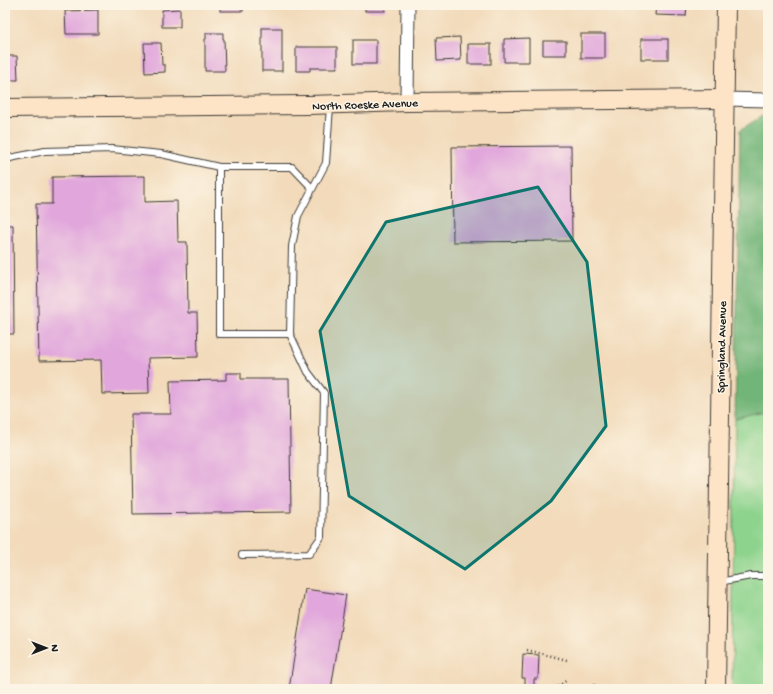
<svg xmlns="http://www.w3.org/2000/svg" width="773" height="694" viewBox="0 0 773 694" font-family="'Gochi Hand',sans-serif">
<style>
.green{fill:#8dd38d;stroke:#547854}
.forest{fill:#72b578;stroke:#47684a}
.building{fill:#e1a7dc}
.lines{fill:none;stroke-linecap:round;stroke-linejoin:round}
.lane-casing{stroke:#3c3834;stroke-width:8}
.street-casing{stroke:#3c3834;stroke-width:15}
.secondary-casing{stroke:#3c3834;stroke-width:20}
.path{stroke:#3c3834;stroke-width:2.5;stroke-dasharray:1 3;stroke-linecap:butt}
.lane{stroke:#fff;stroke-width:6}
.street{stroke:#fff;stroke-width:13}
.secondary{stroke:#fee4c6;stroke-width:18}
.marked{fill:#0f766e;fill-opacity:0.2;stroke:#0f766e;stroke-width:3;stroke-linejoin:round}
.labels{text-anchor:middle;stroke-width:3;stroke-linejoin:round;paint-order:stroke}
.street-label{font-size:12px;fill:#1c1c1c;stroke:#fcf5e5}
</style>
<rect width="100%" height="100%" fill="#fcf5e5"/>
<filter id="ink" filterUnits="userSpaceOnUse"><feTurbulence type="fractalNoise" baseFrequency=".025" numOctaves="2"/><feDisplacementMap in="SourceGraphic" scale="8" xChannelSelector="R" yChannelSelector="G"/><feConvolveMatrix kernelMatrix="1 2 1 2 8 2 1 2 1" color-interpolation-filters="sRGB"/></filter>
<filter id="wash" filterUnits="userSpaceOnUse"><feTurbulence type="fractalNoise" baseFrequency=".012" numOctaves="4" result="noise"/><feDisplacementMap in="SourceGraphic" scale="16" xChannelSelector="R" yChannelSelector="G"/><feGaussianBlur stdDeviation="0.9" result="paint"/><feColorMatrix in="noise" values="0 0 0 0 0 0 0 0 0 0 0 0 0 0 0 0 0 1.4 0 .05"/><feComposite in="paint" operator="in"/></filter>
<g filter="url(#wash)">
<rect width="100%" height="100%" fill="#f2daba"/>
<!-- green -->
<path class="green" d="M768 411V689H732L735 419Z"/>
<!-- forest -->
<path class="forest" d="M762 116H768V411L735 419 740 130Z"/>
<g id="blocks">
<!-- building -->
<g class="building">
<rect x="220" y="5" width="23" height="6"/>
<rect x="365" y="5" width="20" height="6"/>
<path d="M656 5H687L686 16 655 15Z"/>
<path d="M180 9V27H162V10Z"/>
<path d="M98 10V34H66L65 11Z"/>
<rect x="262" y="28" width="20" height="43"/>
<path d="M206 33H223V39H224L225 71H205V39H206Z"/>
<rect x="581" y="34" width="24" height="24"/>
<path d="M460 37 461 60 437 61 436 38Z"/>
<path d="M529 38V62H504V39Z"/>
<rect x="641" y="39" width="27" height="20"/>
<rect x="353" y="40" width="23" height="24"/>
<rect x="543" y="41" width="23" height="14"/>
<path d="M144 43H161L162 65H165V72L145 73Z"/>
<rect x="468" y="44" width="23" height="20"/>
<path d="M296 47H337V68H310V71H296Z"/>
<path d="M5 56H17L18 80H5Z"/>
<path d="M571 146 572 241 453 242 452 147Z"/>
<path d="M145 176V202L177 201 178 242H187L188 313H197L198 357 148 358 149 393 102 394 101 360 39 361 36 204H52V177Z"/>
<path d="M5 225H13L14 334H5Z"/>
<path d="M226 373H241V379H289L291 512 133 514 131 414H171L170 381 226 380Z"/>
<path d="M305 589 346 595 331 689H289Z"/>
<path d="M523 654 539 655 538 679H534V688L525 687V678H522Z"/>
</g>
</g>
</g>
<g filter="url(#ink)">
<use href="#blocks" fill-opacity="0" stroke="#3c3834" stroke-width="1"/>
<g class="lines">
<!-- lane casing -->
<g class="lane-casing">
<g id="lane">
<path d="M5 161 10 158 45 151 112 149 161 154 219 167"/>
<path d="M312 188 292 167H219V334H290L292 246 298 216 326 163 330 106"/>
<path d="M242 555 309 554 321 537 324 393 308 372 290 334"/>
<path d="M719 582 751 576H768"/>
</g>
</g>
<!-- street casing -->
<g class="street-casing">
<g id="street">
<path d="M724 99 768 100"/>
<path d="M407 102 408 5"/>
</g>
</g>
<!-- secondary casing -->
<g class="secondary-casing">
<g id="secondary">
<path d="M5 108 309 105 407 102 724 99"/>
<path d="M716 689 726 5"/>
</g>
</g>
<!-- path -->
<g class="path">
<path d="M527 650 567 660"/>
<path d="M555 689 567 680"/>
<path d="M594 689V682"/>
</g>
<!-- lane -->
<use href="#lane" class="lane"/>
<!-- street -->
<use href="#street" class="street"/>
<!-- secondary -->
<use href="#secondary" class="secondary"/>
</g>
</g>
<!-- marked area -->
<path class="marked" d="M538 187 587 262 606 426 551 501 465 569 349 496 320 331 386 222Z"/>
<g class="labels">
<!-- street labels -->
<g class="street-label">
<text transform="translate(365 104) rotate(-2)" y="4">North Roeske Avenue</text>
<text transform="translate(721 347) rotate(-89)" y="4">Springland Avenue</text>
</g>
</g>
<!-- margin -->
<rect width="773" height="694" fill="none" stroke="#fcf5e5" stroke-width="20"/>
<!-- north arrow -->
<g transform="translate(46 648) rotate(90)" stroke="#fcf5e5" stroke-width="3" paint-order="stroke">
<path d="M0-3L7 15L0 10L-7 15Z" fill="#1c1c1c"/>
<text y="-6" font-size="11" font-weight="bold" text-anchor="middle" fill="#1c1c1c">N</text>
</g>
</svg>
